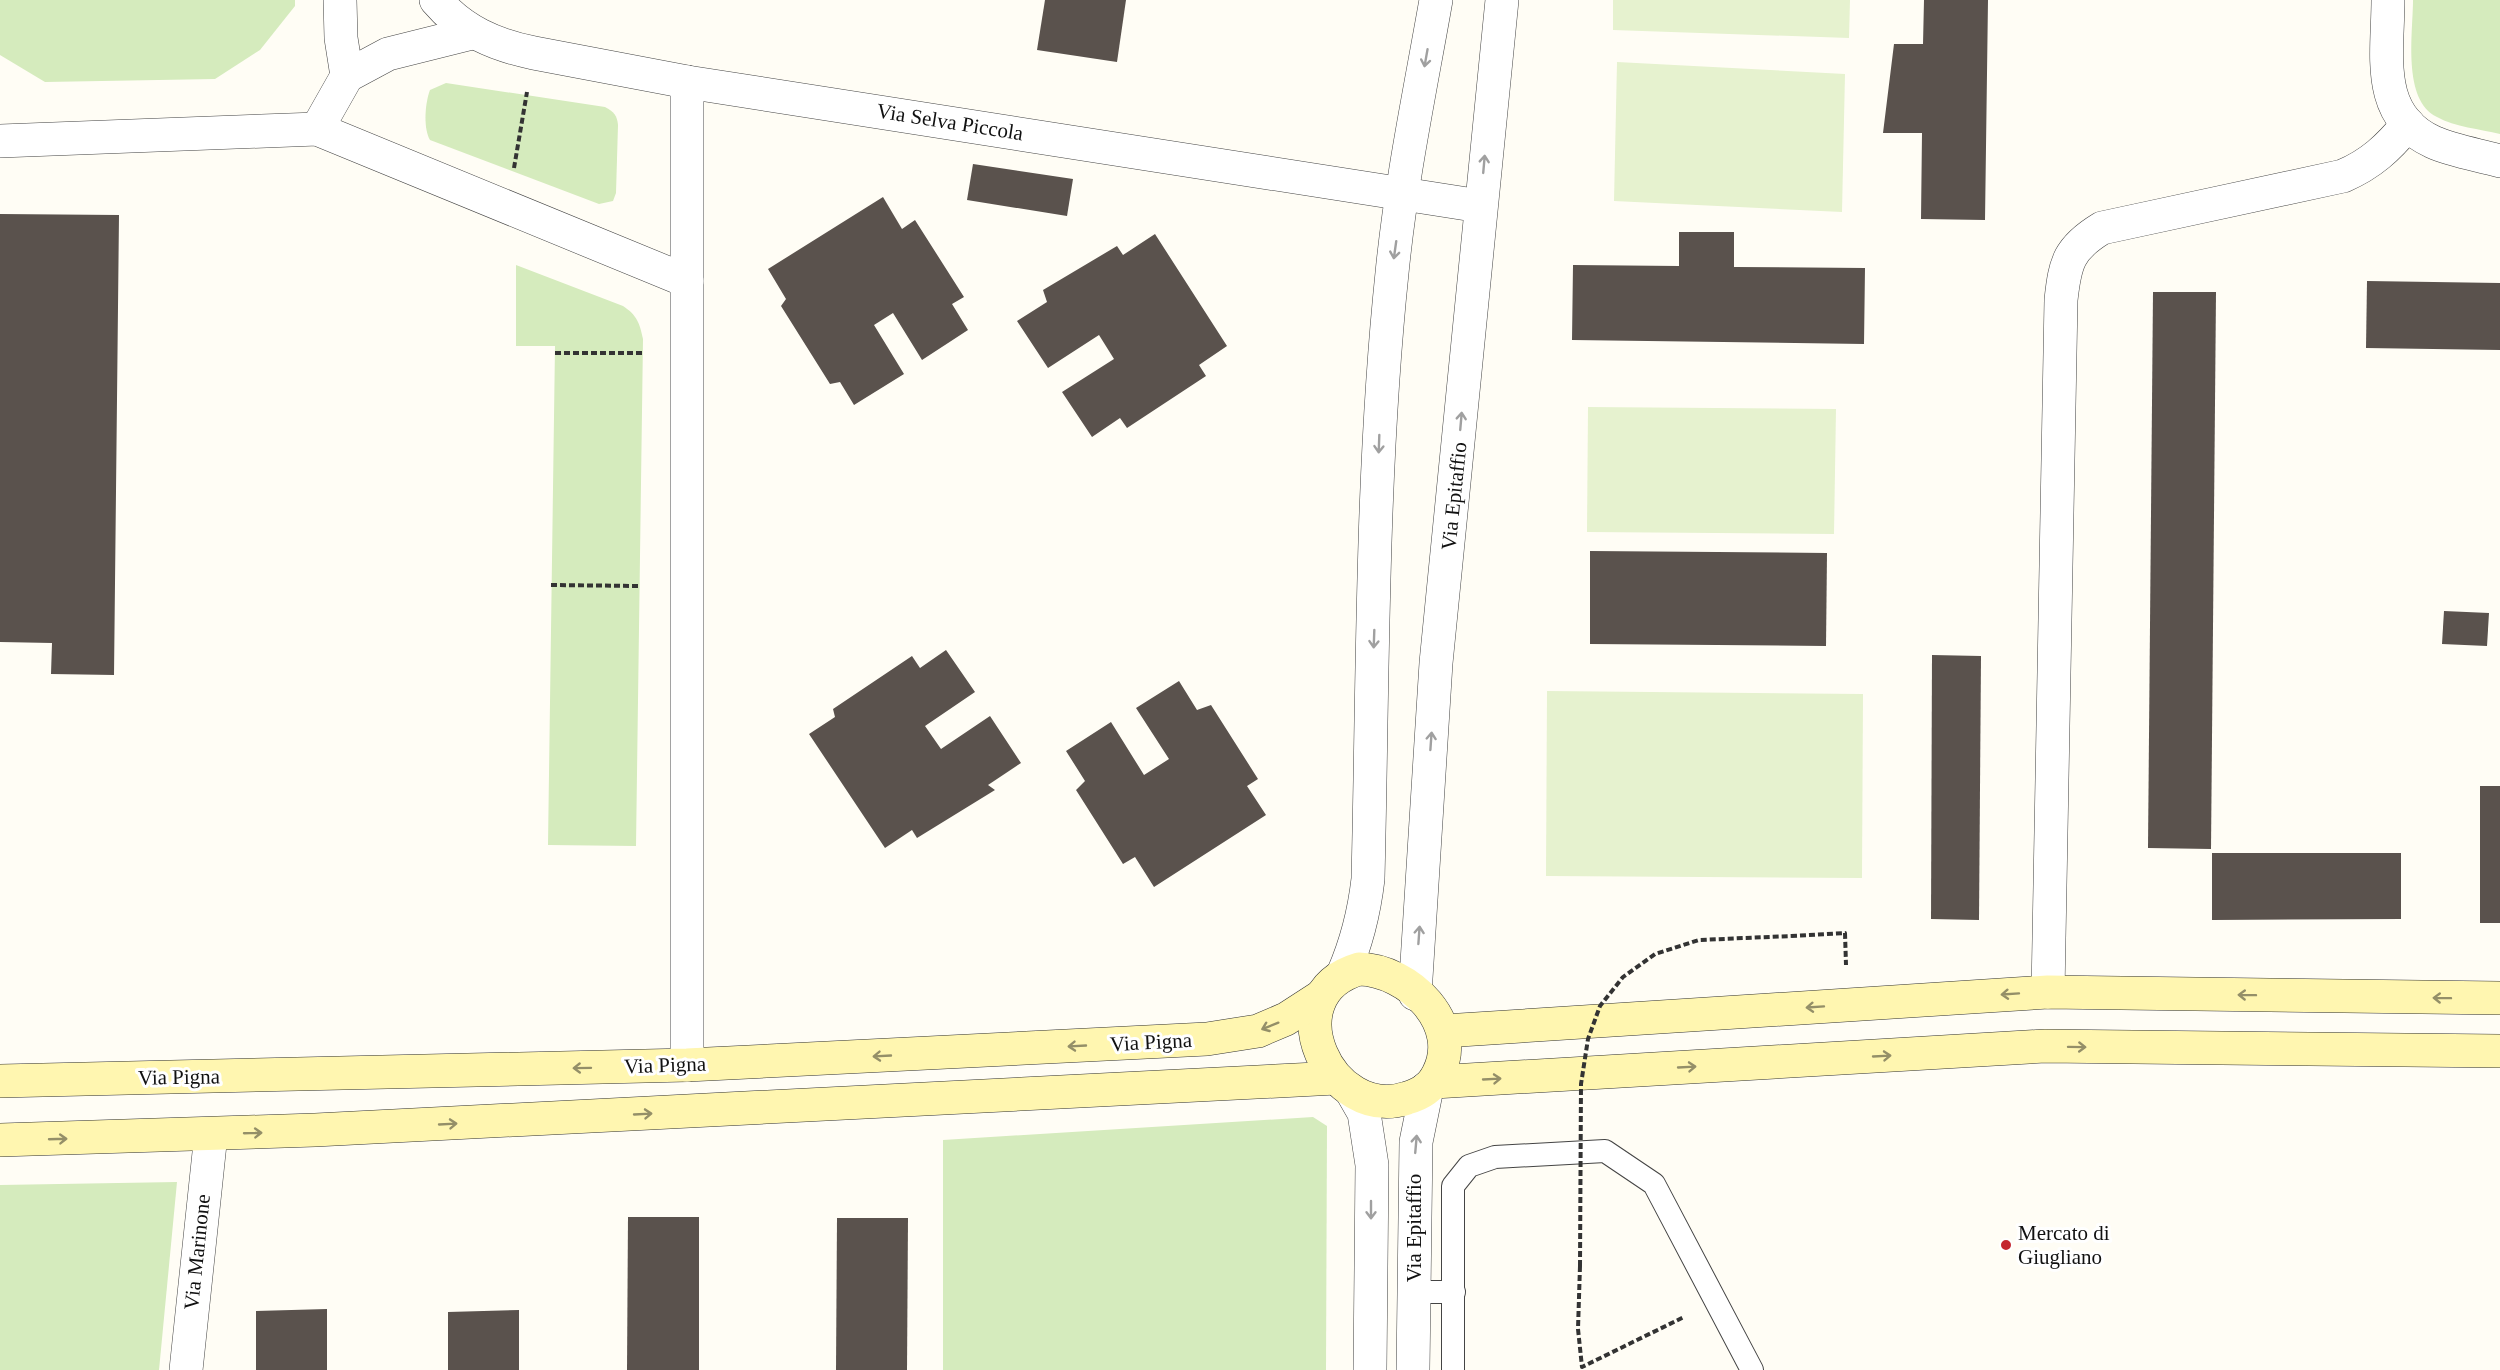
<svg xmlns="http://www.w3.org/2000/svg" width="2500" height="1370" viewBox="0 0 2500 1370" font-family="Georgia,serif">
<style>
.green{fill:#d5ebbd}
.pitch{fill:#e6f2cf}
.building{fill:#5a524d}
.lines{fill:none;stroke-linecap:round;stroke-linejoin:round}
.service-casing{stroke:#444;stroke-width:24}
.minor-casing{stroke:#444;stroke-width:34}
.tertiary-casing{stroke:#444;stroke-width:34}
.secondary-casing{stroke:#333;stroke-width:34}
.path{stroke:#333;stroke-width:4;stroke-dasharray:6 3;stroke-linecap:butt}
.service{stroke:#fff;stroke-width:22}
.minor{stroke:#fff;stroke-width:33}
.tertiary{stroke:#fff;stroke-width:33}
.secondary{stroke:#fff6b0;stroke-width:33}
.path-bridge{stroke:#333;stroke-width:4;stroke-dasharray:6 3;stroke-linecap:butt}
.oneway{stroke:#a0a0a0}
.oneway2{stroke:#948f68}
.poi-dot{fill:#c4262e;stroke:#fff;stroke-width:2}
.labels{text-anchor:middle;stroke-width:6;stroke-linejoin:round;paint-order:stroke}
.street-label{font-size:21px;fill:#111;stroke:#fff}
.poi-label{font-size:21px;fill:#111;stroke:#fff;text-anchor:start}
</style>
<rect width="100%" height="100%" fill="#fffdf5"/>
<!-- green -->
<g class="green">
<path d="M0 0H295V6L260 50 215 79 45 82 0 55Z"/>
<path d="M2413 0H2500V134C2480 129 2455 127 2437 117 2402 100 2413 33 2413 0Z"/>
<path d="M446 83 605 107C614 112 617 115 618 125L616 193 613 201 599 204 430 140C423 128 425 103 430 90Z"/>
<path d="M516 265 623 306C637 315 640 324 643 339L636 846 548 845 555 346H516Z"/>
<path d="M1313 1117 1327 1126 1326 1370H943V1140Z"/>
<path d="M177 1182 159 1370H0V1185Z"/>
</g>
<!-- pitch -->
<g class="pitch">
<path d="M1613 0H1850L1849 38 1613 30Z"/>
<path d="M1617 62 1845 74 1842 212 1614 201Z"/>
<path d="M1588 407 1836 409 1834 534 1587 532Z"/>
<path d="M1547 691 1863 694 1862 878 1546 876Z"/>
</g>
<!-- building -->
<g class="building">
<path d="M1045 0H1126L1117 62 1037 50Z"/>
<path d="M1924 0H1988L1985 220 1921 219 1922 133H1883L1894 44H1923Z"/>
<path d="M973 164 1073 179 1067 216 967 200Z"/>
<path d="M883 197 902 229 915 220 964 297 952 304 968 330 922 360 893 313 874 325 904 374 854 405 840 382 830 384 781 306 786 299 768 269Z"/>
<path d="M0 214 119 215 114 675 51 674 52 643 0 642Z"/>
<path d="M1679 232H1734V267L1865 268 1864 344 1572 340 1573 265 1679 266Z"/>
<path d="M1155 234 1227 346 1199 365 1206 376 1127 428 1120 418 1092 437 1062 392 1114 359 1099 335 1048 368 1017 321 1047 302 1043 290 1117 246 1123 255Z"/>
<path d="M2367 281 2500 283V350L2366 348Z"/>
<path d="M2153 292H2216L2211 849 2148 848Z"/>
<path d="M1590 551 1827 553 1826 646 1590 644Z"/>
<path d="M2444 611 2489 613 2487 646 2442 644Z"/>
<path d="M946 650 975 692 925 726 941 749 990 716 1021 763 988 785 995 790 917 838 912 830 885 848 809 734 835 717 833 709 912 656 920 668Z"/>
<path d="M1932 655 1981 656 1979 920 1931 919Z"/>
<path d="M1179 681 1197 710 1211 705 1258 779 1247 786 1266 815 1154 887 1135 857 1123 864 1076 790 1085 781 1066 751 1111 722 1144 775 1169 759 1136 708Z"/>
<rect x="2480" y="786" width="20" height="137"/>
<path d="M2212 853H2401V919L2212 920Z"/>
<path d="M628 1217H699V1370H627Z"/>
<path d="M837 1218H908L907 1370H836Z"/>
<path d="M327 1309V1370H256V1311Z"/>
<path d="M519 1310V1370H448V1312Z"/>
</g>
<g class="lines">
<!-- service casing -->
<g class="service-casing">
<g id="service">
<path d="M1414 1292H1454"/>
<path d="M1453 1370V1186L1469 1166 1495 1157 1605 1151 1654 1184 1752 1370"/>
</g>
</g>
<!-- minor casing -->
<g class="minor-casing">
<g id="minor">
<path d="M340 0 341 38 347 76"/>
<path d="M2388 0C2388 54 2374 115 2433 142 2453 151 2479 155 2500 161"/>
<path d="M317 129 347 76 388 54 472 33"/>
<path d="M0 141 317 129 687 281"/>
<path d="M2048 992 2061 300C2065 262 2069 248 2102 228L2343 176C2371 164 2388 148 2408 124"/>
<path d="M186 1370 211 1134"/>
</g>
</g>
<!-- tertiary casing -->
<g class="tertiary-casing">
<g id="tertiary">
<path d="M436 0C462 31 495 45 534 53L687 82 1480 206"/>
<path d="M1343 974C1357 942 1364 914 1368 879 1373 677 1371 474 1392 273 1401 181 1420 91 1436 0"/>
<path d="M1415 994 1436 663 1502 0"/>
<path d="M687 1065V82"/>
<path d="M1352 1092 1364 1113 1372 1165 1370 1370"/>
<path d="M1413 1370 1416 1142 1427 1088"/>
</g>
</g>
<!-- secondary casing -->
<g class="secondary-casing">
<g id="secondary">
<path d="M1359 969C1409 970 1464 1024 1438 1074 1431 1088 1421 1094 1407 1098 1330 1124 1271 995 1359 969Z"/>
<path d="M1444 1031 2048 992 2500 998"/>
<path d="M0 1081 687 1065 1207 1039 1258 1031 1286 1019 1320 997"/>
<path d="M1434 1082 2045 1046 2500 1051"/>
<path d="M0 1140 315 1130 1336 1078"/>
</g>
</g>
<!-- path -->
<g class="path">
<path d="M514 168 527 92"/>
<path d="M555 353H643"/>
<path d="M551 585 639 586"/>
<path d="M1791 936 1845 933 1846 965"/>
<path d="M1580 1266 1578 1329 1582 1367 1684 1317"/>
</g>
<!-- service -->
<use href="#service" class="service"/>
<!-- minor -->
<use href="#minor" class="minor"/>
<!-- tertiary -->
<use href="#tertiary" class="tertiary"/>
<!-- secondary -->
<use href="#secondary" class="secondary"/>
<!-- path-bridge -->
<path class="path-bridge" d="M1580 1266 1581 1084 1588 1039 1600 1006 1623 977 1655 954 1699 940 1791 936"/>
</g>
<!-- one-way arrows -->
<defs><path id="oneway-shaft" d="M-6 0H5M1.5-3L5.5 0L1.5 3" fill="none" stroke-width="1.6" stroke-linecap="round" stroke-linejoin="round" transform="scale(1.5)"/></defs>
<g class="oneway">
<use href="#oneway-shaft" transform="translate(1426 58) rotate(100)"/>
<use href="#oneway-shaft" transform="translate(1484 164) rotate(-85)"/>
<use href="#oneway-shaft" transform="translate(1395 250) rotate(98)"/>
<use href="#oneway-shaft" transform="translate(1461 421) rotate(-85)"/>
<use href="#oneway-shaft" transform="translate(1379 444) rotate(92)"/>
<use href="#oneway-shaft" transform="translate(1374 639) rotate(92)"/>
<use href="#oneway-shaft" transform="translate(1431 741) rotate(-86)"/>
<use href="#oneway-shaft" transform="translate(1419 935) rotate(-86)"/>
<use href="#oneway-shaft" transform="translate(1416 1144) rotate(-85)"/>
<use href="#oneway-shaft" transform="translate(1371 1210) rotate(90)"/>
</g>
<g class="oneway2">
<use href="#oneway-shaft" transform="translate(2010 994) rotate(176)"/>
<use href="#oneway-shaft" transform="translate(2247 995) rotate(-179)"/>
<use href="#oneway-shaft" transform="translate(2442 998) rotate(-179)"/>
<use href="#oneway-shaft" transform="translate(1815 1007) rotate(176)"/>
<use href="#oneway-shaft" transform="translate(1270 1026) rotate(158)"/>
<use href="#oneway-shaft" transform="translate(1077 1046) rotate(177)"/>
<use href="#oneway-shaft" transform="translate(2077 1047) rotate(1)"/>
<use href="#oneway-shaft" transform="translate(882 1056) rotate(177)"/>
<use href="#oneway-shaft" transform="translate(1882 1056) rotate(-3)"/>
<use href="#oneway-shaft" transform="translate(1687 1067) rotate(-3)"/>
<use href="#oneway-shaft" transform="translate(582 1068) rotate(179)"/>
<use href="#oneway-shaft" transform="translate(1492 1079) rotate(-3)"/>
<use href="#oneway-shaft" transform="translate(643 1114) rotate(-3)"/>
<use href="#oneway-shaft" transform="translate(448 1124) rotate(-3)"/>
<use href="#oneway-shaft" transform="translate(253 1133) rotate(-2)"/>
<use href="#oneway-shaft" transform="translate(58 1139) rotate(-2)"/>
</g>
<!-- markers -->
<circle class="poi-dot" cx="2006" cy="1245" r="6"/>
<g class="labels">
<!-- street labels -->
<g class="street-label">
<text transform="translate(950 122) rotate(9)" y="7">Via Selva Piccola</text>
<text transform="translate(1454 496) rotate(-84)" y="7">Via Epitaffio</text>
<text transform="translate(1151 1042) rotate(-3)" y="7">Via Pigna</text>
<text transform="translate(665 1065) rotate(-2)" y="7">Via Pigna</text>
<text transform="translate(179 1077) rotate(-1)" y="7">Via Pigna</text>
<text transform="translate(1414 1228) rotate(-90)" y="7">Via Epitaffio</text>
<text transform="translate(197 1252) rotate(-84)" y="7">Via Marinone</text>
</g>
<!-- poi labels -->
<g class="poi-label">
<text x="2018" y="1240">Mercato di<tspan x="2018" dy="24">Giugliano</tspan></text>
</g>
</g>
</svg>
